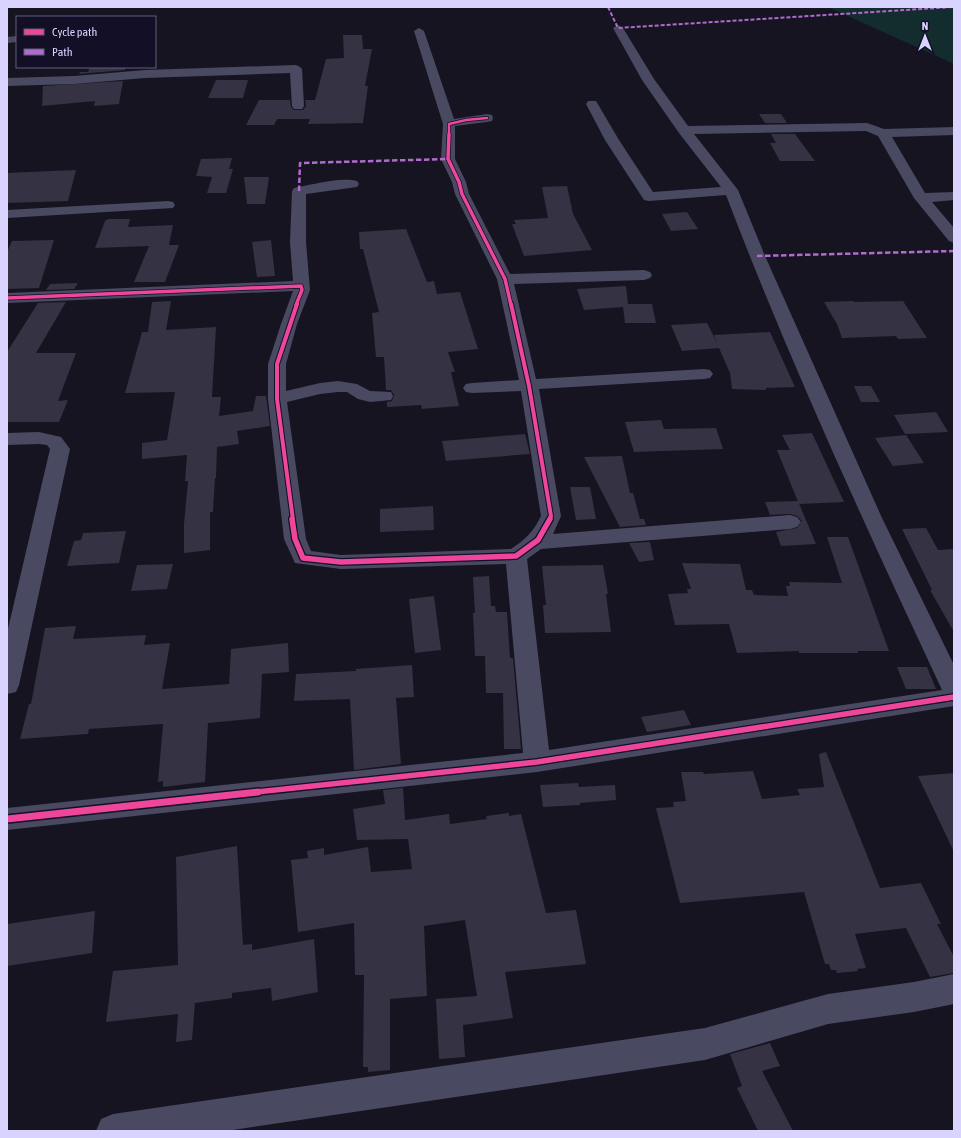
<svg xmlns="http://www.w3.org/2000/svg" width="961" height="1138" viewBox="0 0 961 1138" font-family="'Asap Condensed',sans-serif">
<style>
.green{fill:#132c2d}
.building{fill:#343243}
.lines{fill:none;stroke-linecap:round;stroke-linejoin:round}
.minor{fill:#4a4962;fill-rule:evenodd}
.quiet-far1{stroke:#b06ccc;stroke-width:2;stroke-dasharray:4 2;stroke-linecap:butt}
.quiet{stroke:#b06ccc;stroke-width:2.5;stroke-dasharray:5.5 2.5;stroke-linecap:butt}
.cycleway-far4-casing{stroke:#130f26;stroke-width:4}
.cycleway-far3-casing{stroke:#130f26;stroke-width:5}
.cycleway-far2-casing{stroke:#130f26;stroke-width:6}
.cycleway-far1-casing{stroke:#130f26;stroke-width:8}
.cycleway-casing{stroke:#130f26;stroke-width:10}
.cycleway-far4{stroke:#ed469a;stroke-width:2.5}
.cycleway-far3{stroke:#ed469a;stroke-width:3.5}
.cycleway-far2{stroke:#ed469a;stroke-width:4}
.cycleway-far1{stroke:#ed469a;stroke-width:5.5}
.cycleway{stroke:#ed469a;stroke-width:7}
</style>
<rect width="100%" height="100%" fill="#161421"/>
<!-- green -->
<path class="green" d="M824 7H954V64L828 7Z"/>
<!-- building -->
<g class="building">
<path d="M343 35H362L363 49H372L365 86H368L363 123 308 124 310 119H277L274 125H246L259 100H290L291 107 294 110H303L306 106 305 100H315L326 59 344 58Z"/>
<path d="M90 67H107V68H125V70L79 74 80 72H88Z"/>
<path d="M216 80H248L243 98H208Z"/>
<path d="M123 81 119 104 94 106 95 101 42 106 43 86Z"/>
<path d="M759 114H781L787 123H765Z"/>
<path d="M771 134H795L815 161H780L770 143H776Z"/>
<path d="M232 158 229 169H233L226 193H207L212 177 196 176 201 159Z"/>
<path d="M76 170 68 201 7 203V173Z"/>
<path d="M244 177H269L265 204H247Z"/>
<path d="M567 186 573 214 592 250 524 256 512 224H516L514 220 548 218 542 187Z"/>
<path d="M687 212 698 229 671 231 662 214Z"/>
<path d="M108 219H130L128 227 173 225 169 245H179L165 282H134L149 246 95 248 105 221Z"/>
<path d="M406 229 427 282 434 281 437 294 460 292 478 349 448 352 455 372H451L459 406 422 409 421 405 387 407V402L392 401 394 395 391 390H386L384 357H376L372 313 379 312 363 249H360L359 232Z"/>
<path d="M54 240 39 288 7 289V252L12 241Z"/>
<path d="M271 240 275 276 257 277 252 242Z"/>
<path d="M78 283 74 289 46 290 50 284Z"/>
<path d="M626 286 628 304H652L656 323H625L623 307 584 310 577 289Z"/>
<path d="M171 301 166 330 216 327 212 397H221L219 416 253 411 256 396H266L270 426 237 431 239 444 217 447 216 478H215L213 512H210V550L184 553V524L188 481H185L187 455 142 459V443L167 440 175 392 125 393 142 332H148L152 302Z"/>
<path d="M853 301 854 302 903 301 927 338 898 339 896 336 842 338 837 324 824 302Z"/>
<path d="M66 302 36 353H76L58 401 68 400 59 422H7V352L38 303Z"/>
<path d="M707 323 717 343 714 335 770 332 795 387 766 388V390L732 389 730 373 719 348 682 351 671 325Z"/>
<path d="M854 386H871L880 402H861Z"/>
<path d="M936 412 948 432 905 434 894 415Z"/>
<path d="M661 420 664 429 716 428 723 449 634 452 625 422Z"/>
<path d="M812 433 844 502 799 504 777 450H790L782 435Z"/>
<path d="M525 434 530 454 446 461 442 441Z"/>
<path d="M906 435 924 463 893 466 875 438Z"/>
<path d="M622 456 630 493H633L640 519H644L646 525 620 527 584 457Z"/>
<path d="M570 487H590L596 519 576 520Z"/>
<path d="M798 501 816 544 781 546 776 532 797 528 802 521 797 516 790 514 770 515 765 502Z"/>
<path d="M433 506 434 530 380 532V509Z"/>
<path d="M926 528 938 550 954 549V632L930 590H932L902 529Z"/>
<path d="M126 531 119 563 67 566 74 541 81 540 83 533Z"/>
<path d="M827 537H848L889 651H858V653H799V651L737 653 729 624 675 625 668 594 688 593 687 589H691L682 563 740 564 746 590H752L754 595 788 596 786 586H790L789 582 842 583Z"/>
<path d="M650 542 654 560 639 562 629 543Z"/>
<path d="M173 564 167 589 131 591 137 565Z"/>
<path d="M603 565 608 594H606L611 632 545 633 543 605H546L542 566Z"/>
<path d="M489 576 491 606H495L496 612H507L510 658H513L521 749H504L503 693H486L485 656H475L473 613H475L473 577Z"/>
<path d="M434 596 441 650 415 653 409 599Z"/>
<path d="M76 626 73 639 146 635 144 645 170 643 162 689 229 684 231 649 288 643 289 672 262 674 260 718 208 723 205 782 163 787V781L158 782 163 724 89 729 88 734 20 739 29 704H31L45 628Z"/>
<path d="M412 665 414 697 396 698 401 764 354 770 350 699 294 701 296 674 356 671V669Z"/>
<path d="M897 667H927L936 689H906Z"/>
<path d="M684 710 691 725 647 732 641 717Z"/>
<path d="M826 752 880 888 921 883 941 924H937L954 957V973L930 977 906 928 855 934 866 968 857 969 858 971 837 973 836 970H831L829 964H825L804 892 680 903 656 808 674 807 673 802 686 801 681 772H703L704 774 753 771 762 799 800 795 797 789 824 787 819 754Z"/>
<path d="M954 773V852L918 776Z"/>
<path d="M578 783 579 787 615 785 616 800 580 803V805L543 807 540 785Z"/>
<path d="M403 788 405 820 449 814 450 824 487 819 486 816 509 813V816L521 814 546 913 576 910 586 964 505 972 513 1018 463 1025 465 1057 439 1059 436 999 477 996 465 920 424 926 427 996 390 999V1070L368 1072V1067H363L364 975H355L354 923 298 932 291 860 308 858 307 851 324 848V855L368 847 371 872 412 869 408 839 357 840 353 809 385 804 383 790Z"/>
<path d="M237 846 243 945 252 944V950L314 939 318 992 272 1001 271 988 232 993V998L195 1003 192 1040 176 1042 178 1014 106 1022 113 971 178 965 176 857Z"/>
<path d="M95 911 92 953 7 966V924Z"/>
<path d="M770 1043 780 1066 762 1071 793 1131H758L737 1088 742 1086 730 1054Z"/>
</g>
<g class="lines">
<!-- minor -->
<g class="minor">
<path d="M618 25 623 28 654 79 688 126 867 123 884 129 954 127V135L892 137 925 193 954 192V200L932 202 954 228V243L949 241 914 198 878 136 866 131 694 134 738 190 765 256 882 518 954 665V706L537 772 7 830V808L523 753 506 564 341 569 295 563 284 539 268 399V364L281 324 293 291 7 303V293L293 281 290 242 292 191 294 188 299 187C315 184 341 177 357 181L359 184 357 187 306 194V242L310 290 297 324 286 364V391L320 383 338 381 357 384 370 391 391 392 393 396 391 400 370 402 358 399 347 392H338L320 394 287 402 306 539 311 551 341 555 511 549C525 540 534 531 541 516L521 391 472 393 466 392 463 388 466 384 472 383 519 380 497 279 455 194 452 182 441 159 443 124 414 31 419 28 424 31 454 119 487 114 492 115 493 118 492 121 487 122 455 126V159L466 182 469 194 510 274 644 270 650 272 652 275 650 278 644 280 514 284 536 379 704 369 710 370 713 374 710 378 704 379 539 389 561 516 553 534 790 515 797 517 801 522 797 527 790 529 541 549 527 559 549 750 942 690C866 527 790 363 726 195L649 201 644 200 605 140 586 104 588 101H596L619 140 653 192 721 187 679 133 642 80 613 28Z"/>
<path d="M17 36V42L7 43V37Z"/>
<path d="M296 65 300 67 302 69 304 106 302 109H294L292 106 290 73 145 78 74 84 7 86V78L74 76 145 70Z"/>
<path d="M168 201 173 202 175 205 173 208 7 218V210Z"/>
<path d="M39 432 61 437 70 449 19 685 16 692 7 694V633L50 449 47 445 39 444 7 445V433Z"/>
<path d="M954 974V1004L914 1012 828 1024 705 1060 226 1131H96L101 1119 113 1114 705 1028 828 994 914 982Z"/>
</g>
<!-- quiet-far1 -->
<path class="quiet-far1" d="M608 7 618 28 954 7"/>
<!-- quiet -->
<g class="quiet">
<path d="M299 191 300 163 448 159"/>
<path d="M757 256 954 251"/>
</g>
<!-- cycleway-far4 casing -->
<g class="cycleway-far4-casing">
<path id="cycleway-far4" d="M449 135V124L466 120 487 118"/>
</g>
<!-- cycleway-far3 casing -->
<g class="cycleway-far3-casing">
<g id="cycleway-far3">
<path d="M449 134 448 159 459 182 462 194 505 279 511 305"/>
<path d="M7 298 301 286 302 290 296 305"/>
</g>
</g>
<!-- cycleway-far2 casing -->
<g class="cycleway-far2-casing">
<g id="cycleway-far2">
<path d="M511 304 529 386 551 516 549 520"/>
<path d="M293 520 277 399V364L297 304"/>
</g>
</g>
<!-- cycleway-far1 casing -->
<g class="cycleway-far1-casing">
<g id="cycleway-far1">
<path d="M292 519 295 539 303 558 341 562 516 556 538 540 550 519"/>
<path d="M248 793 537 762 954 697"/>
</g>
</g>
<!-- cycleway casing -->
<g class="cycleway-casing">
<path id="cycleway" d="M7 819 258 792"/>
</g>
<!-- cycleway-far4 -->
<use href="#cycleway-far4" class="cycleway-far4"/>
<!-- cycleway-far3 -->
<use href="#cycleway-far3" class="cycleway-far3"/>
<!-- cycleway-far2 -->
<use href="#cycleway-far2" class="cycleway-far2"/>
<!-- cycleway-far1 -->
<use href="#cycleway-far1" class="cycleway-far1"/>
<!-- cycleway -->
<use href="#cycleway" class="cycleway"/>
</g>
<!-- border -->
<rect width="961" height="1138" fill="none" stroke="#d9d4ff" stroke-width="16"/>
<!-- legend -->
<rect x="16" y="16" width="140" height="52" fill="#130f26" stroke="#625e7d"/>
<rect x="24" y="29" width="20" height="6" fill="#ed469a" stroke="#625e7d"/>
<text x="52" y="36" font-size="12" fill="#d9d4ff">Cycle path</text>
<rect x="24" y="49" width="20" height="6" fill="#b06ccc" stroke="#625e7d"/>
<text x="52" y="56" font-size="12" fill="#d9d4ff">Path</text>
<!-- north arrow -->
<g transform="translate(925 36)" stroke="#130f26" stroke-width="3" paint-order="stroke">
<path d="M0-3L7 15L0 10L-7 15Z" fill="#d9d4ff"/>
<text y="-6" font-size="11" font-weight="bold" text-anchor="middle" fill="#d9d4ff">N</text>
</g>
</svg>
